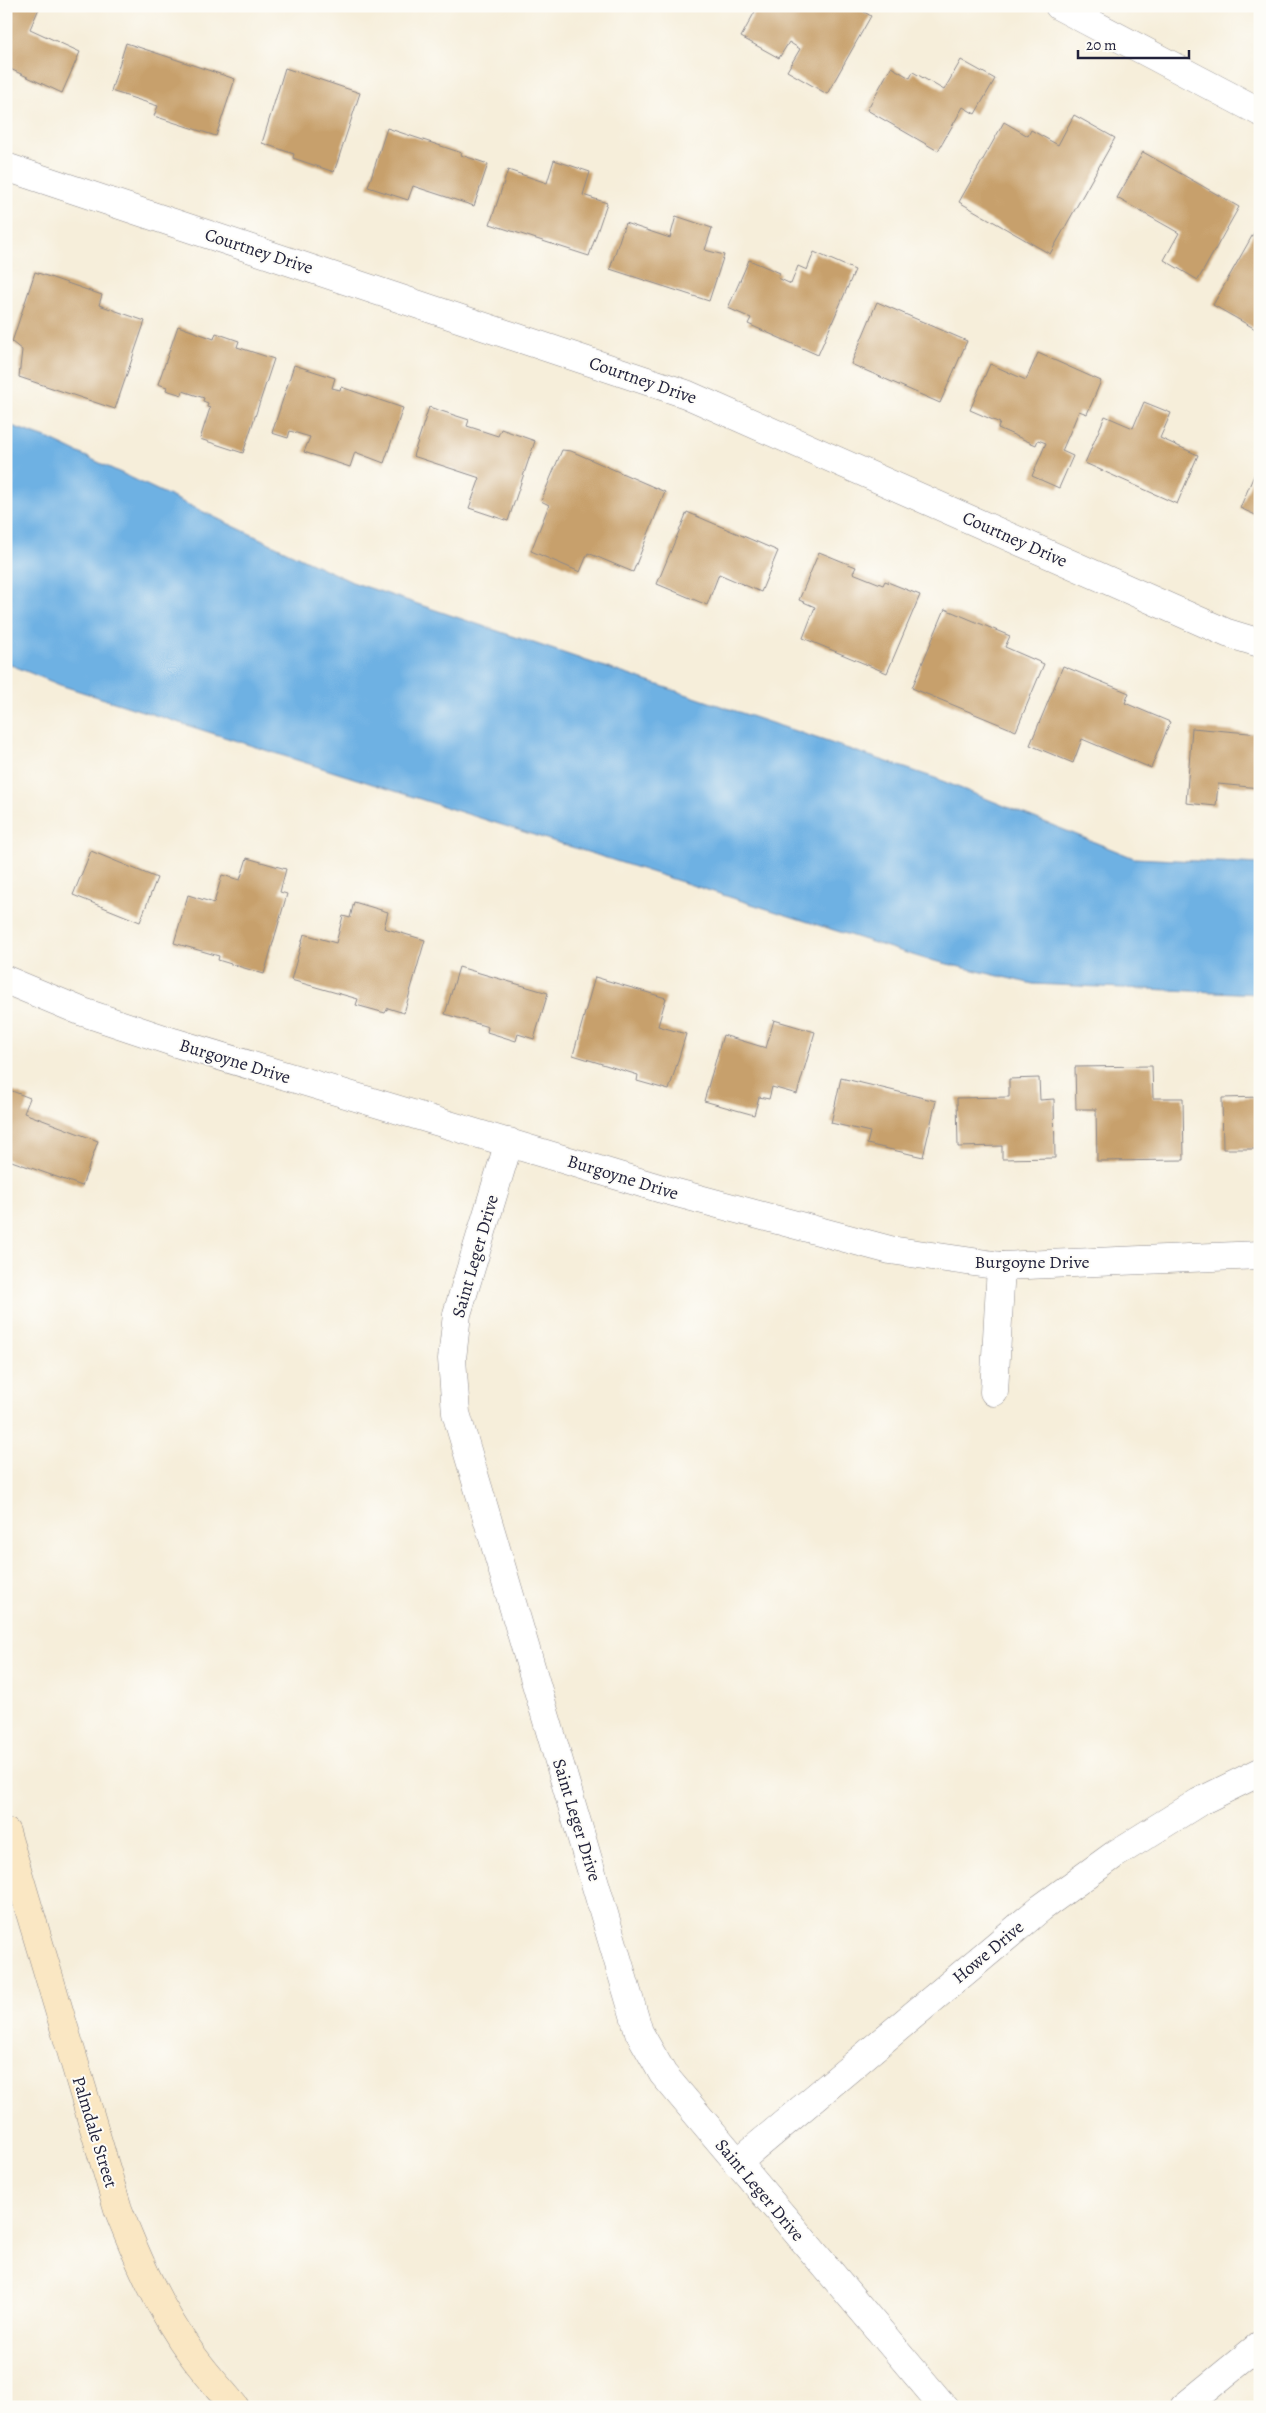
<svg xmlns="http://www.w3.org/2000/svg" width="1266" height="2413" viewBox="0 0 1266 2413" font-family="Alegreya,serif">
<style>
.water{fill:#6eb1e3;stroke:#486a8f}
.building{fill:#c7a06c}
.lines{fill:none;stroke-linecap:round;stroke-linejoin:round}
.street-casing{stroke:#8c888a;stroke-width:29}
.secondary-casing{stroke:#8c888a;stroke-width:29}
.street{stroke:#fff;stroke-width:28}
.secondary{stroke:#fae7c3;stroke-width:28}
.labels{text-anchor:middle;stroke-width:4;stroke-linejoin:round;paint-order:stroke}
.street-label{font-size:18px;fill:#22223b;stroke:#fdfcf7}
</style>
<rect width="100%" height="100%" fill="#fdfcf7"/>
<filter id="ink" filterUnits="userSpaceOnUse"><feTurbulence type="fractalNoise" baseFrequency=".02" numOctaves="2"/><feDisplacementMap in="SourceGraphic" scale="10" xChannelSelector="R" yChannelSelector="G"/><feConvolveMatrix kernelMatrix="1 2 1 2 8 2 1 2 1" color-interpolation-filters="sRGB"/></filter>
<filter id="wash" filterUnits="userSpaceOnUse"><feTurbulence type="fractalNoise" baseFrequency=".0096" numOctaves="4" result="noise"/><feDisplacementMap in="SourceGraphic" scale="20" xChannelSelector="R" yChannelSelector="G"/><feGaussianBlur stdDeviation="1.12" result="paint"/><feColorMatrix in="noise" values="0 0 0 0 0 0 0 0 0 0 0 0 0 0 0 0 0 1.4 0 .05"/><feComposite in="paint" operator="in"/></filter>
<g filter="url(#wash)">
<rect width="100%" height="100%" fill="#f6eeda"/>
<!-- water -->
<path class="water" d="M6 424 49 439 352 582 935 778 1134 858 1260 864V994L1033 984 922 958 60 685 6 663Z"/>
<g id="blocks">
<!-- building -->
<g class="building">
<path d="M6 6H40L30 29 80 52 62 93 6 67Z"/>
<path d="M758 6H854L871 16 827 94 787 71 800 49 789 42 779 58 741 37Z"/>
<path d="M126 43 235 79 216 136 154 116 158 106 111 91Z"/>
<path d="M961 60 995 79 975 114 963 107 938 151 867 110 891 67 910 78 913 72 944 90Z"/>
<path d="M285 68 360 93 334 172 293 158 294 154 262 143Z"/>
<path d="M1074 115 1115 138 1050 254 959 202 1004 122 1028 136 1031 130 1058 145Z"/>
<path d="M387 128 462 153 461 155 488 164 474 206 413 186 408 200 368 187Z"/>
<path d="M1143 152 1239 207 1198 280 1164 260 1179 233 1117 198Z"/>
<path d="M554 160 590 172 583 195 607 203 589 256 490 224 508 170 547 183Z"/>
<path d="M676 216 712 228 705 250 724 255 709 301 610 269 625 223 670 238Z"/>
<path d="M1260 222V330L1259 331 1213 305Z"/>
<path d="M814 252 855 270 818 355 748 324 751 318 728 308 749 260 780 273 778 278 791 284 798 266 807 270Z"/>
<path d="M35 272 102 295 99 305 145 321 115 409 19 377 22 350 12 342Z"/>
<path d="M877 302 967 341 940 403 851 364Z"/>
<path d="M178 326 214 339 216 333 239 341 237 347 274 359 243 453 200 439 210 408 207 407 208 403 203 401 204 398 183 391 182 395 166 390 167 387 158 384Z"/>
<path d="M1038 353 1101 381 1087 414 1079 411 1062 451 1073 456 1059 488 1032 476 1046 443 1038 440 1036 445 998 428 1000 423 970 410 990 364 1026 380Z"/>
<path d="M294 365 335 378 332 388 340 390 341 387 403 408 384 463 355 452 350 467 304 452 310 437 290 431 288 438 272 433Z"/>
<path d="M1144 402 1171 413 1160 438 1198 455 1177 504 1085 463 1105 416 1133 428Z"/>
<path d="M429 407 469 420 467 426 498 436 501 429 535 441 508 521 469 508 480 478 413 456Z"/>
<path d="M562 450 571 451 665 492 633 572 588 553 580 572 531 551 549 505 541 501Z"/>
<path d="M1258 466 1260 467V517L1240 508Z"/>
<path d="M687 512 778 551 761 592 719 574 707 605 657 584Z"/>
<path d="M819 552 856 567 853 573 883 585 885 581 920 595 887 673 803 638 815 607 799 600Z"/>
<path d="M945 609 1010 636 1005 647 1044 664 1016 731 912 688Z"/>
<path d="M1063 666 1129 693 1125 703 1170 722 1151 768 1082 739 1073 763 1030 745Z"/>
<path d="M1192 728 1260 734V788L1218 784 1216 806 1186 803Z"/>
<path d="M91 851 157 878 140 922 73 895Z"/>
<path d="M247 858 286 869 280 892 287 894 264 974 218 960 219 956 174 943 188 895 214 903 222 875 240 880Z"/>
<path d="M354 902 388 912 384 928 425 940 404 1013 388 1008 385 1013 356 1005 358 999 291 980 304 934 336 943 343 916 350 918Z"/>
<path d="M459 967 548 993 534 1039 518 1034 516 1041 487 1032 488 1027 445 1014Z"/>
<path d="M595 977 666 998 658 1026 686 1034 669 1090 637 1081 638 1075 573 1055Z"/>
<path d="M774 1020 815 1032 797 1094 772 1087 769 1099 759 1097 754 1115 704 1101 723 1035 766 1048Z"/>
<path d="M1152 1066 1153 1098H1183L1184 1160 1097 1161 1096 1109H1076L1075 1067Z"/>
<path d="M841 1078 936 1101 923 1157 867 1144 870 1132 831 1123Z"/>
<path d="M1039 1078 1040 1100 1054 1099 1055 1158 1002 1159V1146L958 1147 957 1098 1009 1097V1079Z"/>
<path d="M7 1089 30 1098 24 1113 98 1141 82 1186 6 1159Z"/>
<path d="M1260 1097V1149H1223L1222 1098Z"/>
</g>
</g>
</g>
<g filter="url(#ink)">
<use href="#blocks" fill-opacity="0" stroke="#8c888a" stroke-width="1"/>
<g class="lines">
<!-- street casing -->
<g class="street-casing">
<g id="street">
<path d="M1059 6 1260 112"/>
<path d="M6 167 686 394 1227 633 1260 643"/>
<path d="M6 980 83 1012 173 1042 662 1189 890 1250 1001 1266 1260 1255"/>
<path d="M509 1142 457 1314 452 1359 456 1413 639 2032 663 2074 944 2407"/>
<path d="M994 1392 1001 1266"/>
<path d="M737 2163 1041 1908 1114 1855 1199 1802 1260 1772"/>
<path d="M1184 2407 1260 2345"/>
</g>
</g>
<!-- secondary casing -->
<g class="secondary-casing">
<path id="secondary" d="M6 1832 118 2209C138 2260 160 2311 193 2356 206 2374 221 2390 235 2407"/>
</g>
<!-- street -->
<use href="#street" class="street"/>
<!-- secondary -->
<use href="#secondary" class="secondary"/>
</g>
</g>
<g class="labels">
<!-- street labels -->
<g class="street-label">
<text transform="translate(259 251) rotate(18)" y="6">Courtney Drive</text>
<text transform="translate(643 380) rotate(19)" y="6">Courtney Drive</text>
<text transform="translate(1015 539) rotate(24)" y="6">Courtney Drive</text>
<text transform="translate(235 1061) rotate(17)" y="6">Burgoyne Drive</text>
<text transform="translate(623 1177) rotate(17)" y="6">Burgoyne Drive</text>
<text transform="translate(475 1256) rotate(-74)" y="6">Saint Leger Drive</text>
<text x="1032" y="1268">Burgoyne Drive</text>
<text transform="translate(577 1820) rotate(73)" y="6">Saint Leger Drive</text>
<text transform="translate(988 1952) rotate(-40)" y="6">Howe Drive</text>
<text transform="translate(95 2132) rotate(73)" y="6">Palmdale Street</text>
<text transform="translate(760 2190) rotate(50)" y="6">Saint Leger Drive</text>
</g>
</g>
<!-- margin -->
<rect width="1266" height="2413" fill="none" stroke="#fdfcf7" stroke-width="25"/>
<!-- scale -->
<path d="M1078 50v8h111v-8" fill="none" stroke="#22223b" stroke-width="2.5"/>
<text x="1086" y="50" font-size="15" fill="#22223b" stroke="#fdfcf7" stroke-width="4" paint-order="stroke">20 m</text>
</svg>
